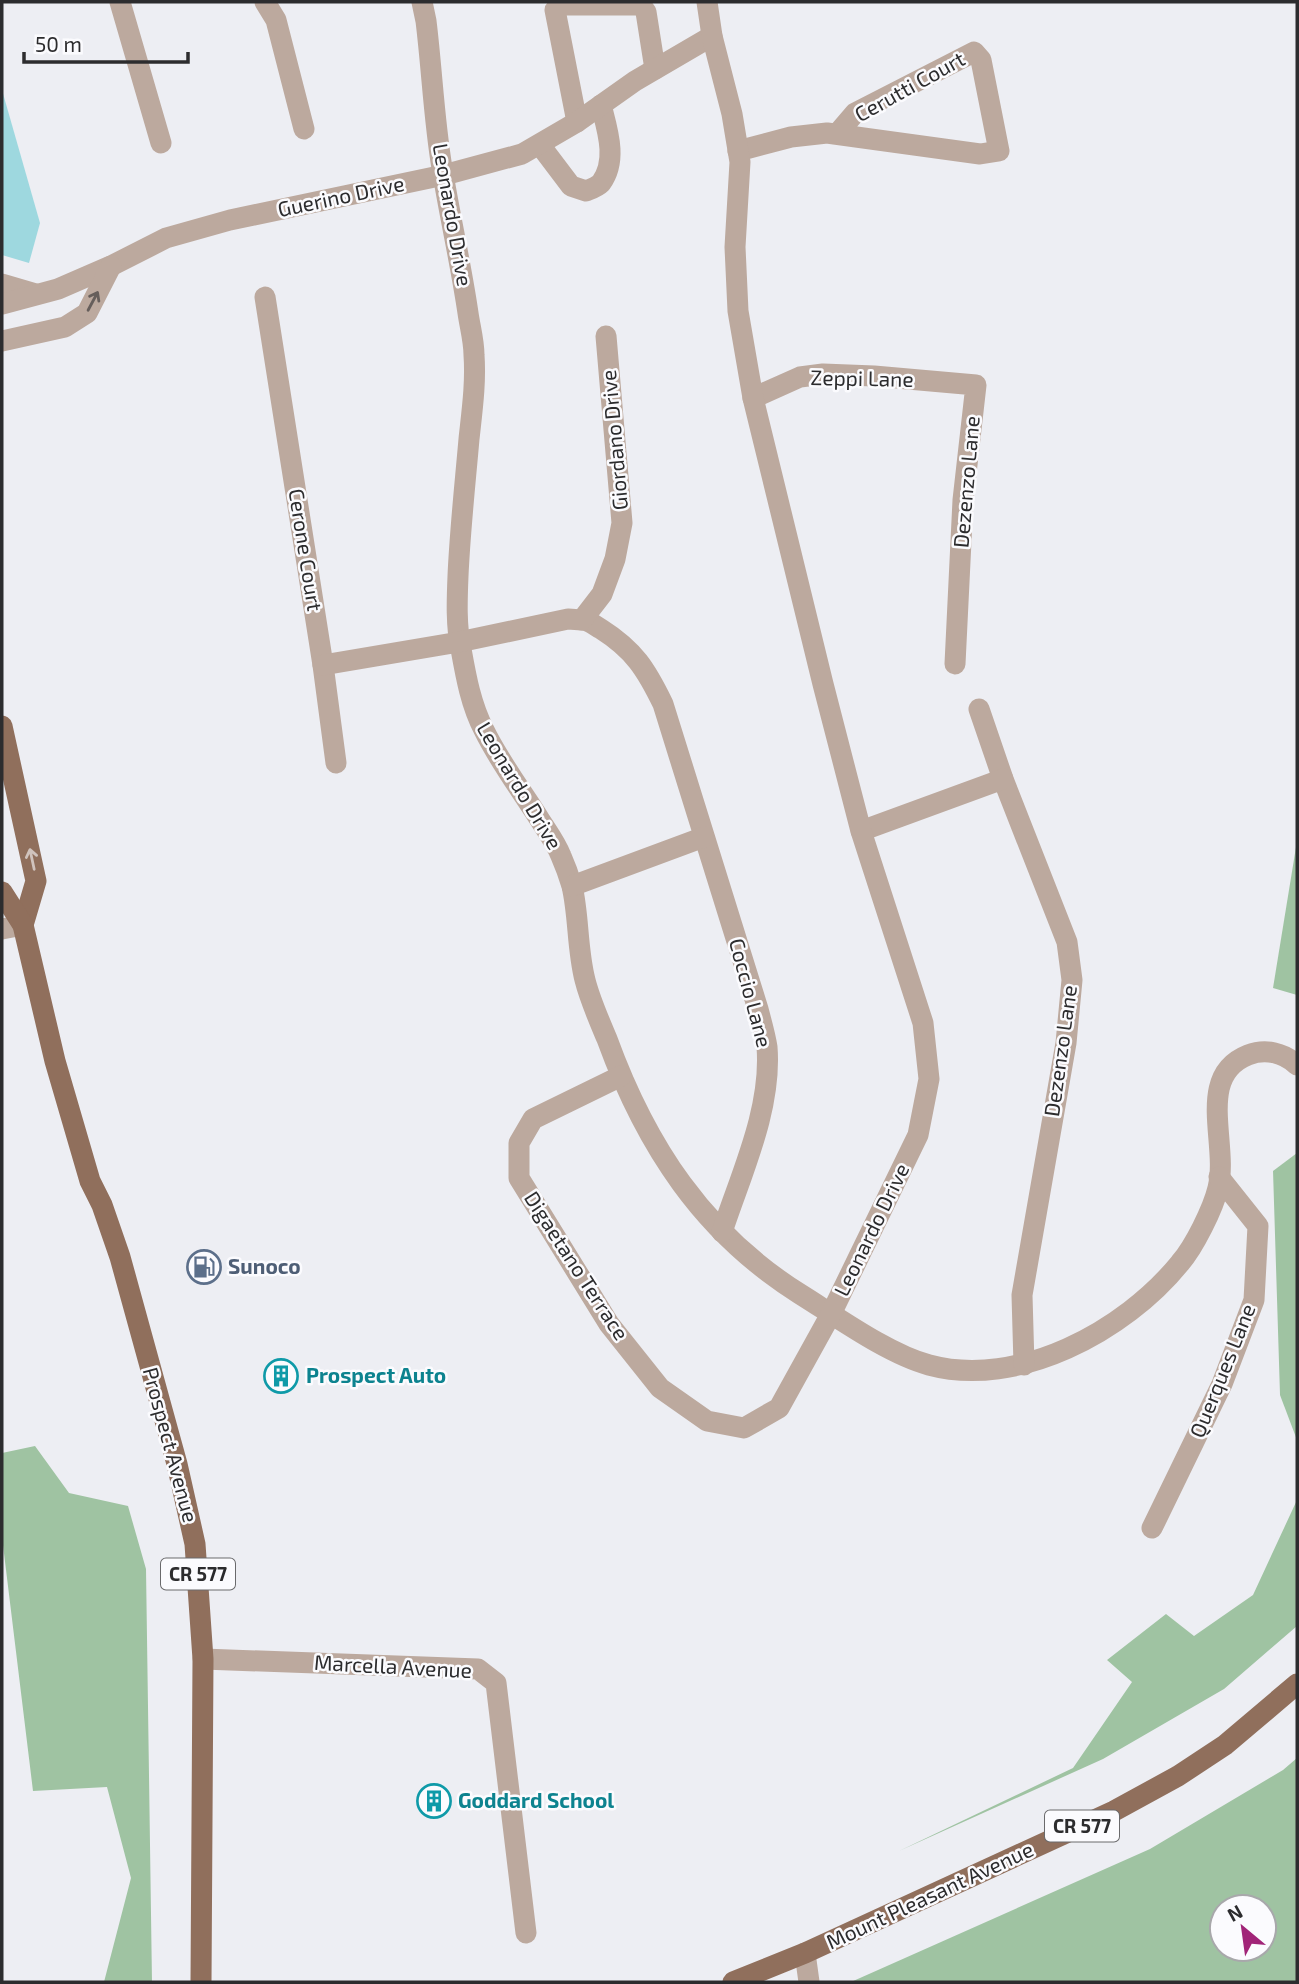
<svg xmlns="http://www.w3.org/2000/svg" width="1299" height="1984" viewBox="0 0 1299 1984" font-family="'Exo 2',sans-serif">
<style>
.forest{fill:#9fc3a2;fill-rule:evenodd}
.water{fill:#9ed8df}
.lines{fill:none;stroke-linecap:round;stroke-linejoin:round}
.minor{stroke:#bca99e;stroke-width:21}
.primary{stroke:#906f5c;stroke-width:21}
.oneway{stroke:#665e5b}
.oneway2{stroke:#d0c3bd}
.labels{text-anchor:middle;stroke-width:5;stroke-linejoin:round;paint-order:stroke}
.shield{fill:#fbfbfe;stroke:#6a6a6c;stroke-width:2}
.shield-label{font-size:19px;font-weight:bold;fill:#2c2c2e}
.street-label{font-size:21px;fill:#2c2c2e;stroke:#fbfbfe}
.service-label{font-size:21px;font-weight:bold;fill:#4e5e75;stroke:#fbfbfe;text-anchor:start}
.culture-label{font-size:21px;font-weight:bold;fill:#0d838f;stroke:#fbfbfe;text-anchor:start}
</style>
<rect width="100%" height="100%" fill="#edeef3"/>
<!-- forest -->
<g class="forest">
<path d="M1297 841V995L1273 988Z"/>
<path d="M1297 1153V1440L1280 1395 1273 1171Z"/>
<path d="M35 1446 69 1493 128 1506 146 1569 152 1982H104L131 1878 107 1787 33 1791 2 1537V1453Z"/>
<path d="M1297 1500V1626L1224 1689 1103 1759 899 1851 1073 1768 1132 1682 1107 1660 1166 1614 1194 1636 1253 1595Z"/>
<path d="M1297 1758V1982H851L1150 1849 1283 1770ZM1264 1907V1949H1222V1907Z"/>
</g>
<!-- water -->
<path class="water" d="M2 90 40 223 29 263 2 255Z"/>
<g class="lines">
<!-- minor -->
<g class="minor">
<path d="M120 2 161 143"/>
<path d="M265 2 276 20 304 129"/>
<path d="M422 2 426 21C432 70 434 120 442 168 450 217 461 265 468 313 470 327 474 341 474 355 476 383 472 411 469 439 465 485 460 530 458 576 457 600 456 626 461 649 466 677 471 705 484 730 499 761 521 790 540 820 547 831 556 843 561 856 565 865 569 876 572 886 579 916 577 949 585 980 590 1000 599 1020 607 1039 646 1146 703 1233 800 1294 837 1317 888 1354 929 1365 1018 1389 1125 1331 1180 1263 1194 1247 1213 1209 1218 1188 1229 1144 1195 1076 1248 1055 1266 1048 1284 1053 1297 1065"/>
<path d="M577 122 555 10 560 5H641L646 12 655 69"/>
<path d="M540 145 571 186 586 191C591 189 597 187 601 183 618 160 607 129 601 105"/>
<path d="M738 151 791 137 827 133 980 154 999 151 981 60 974 52 855 113 837 134"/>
<path d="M2 284 36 294"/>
<path d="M265 297 323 665 336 763"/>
<path d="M2 304 58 289 111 266 166 238 230 220 444 175 522 154 577 122 635 81 712 36"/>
<path d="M2 341 65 327 87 313 111 266"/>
<path d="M753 398 800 377 823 374 874 376 976 385 963 500 955 664"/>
<path d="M582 620C589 620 594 625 601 629 634 650 646 669 663 704L758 1009C761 1021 765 1034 767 1047 772 1109 741 1174 722 1232"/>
<path d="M323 665 459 642 568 619 582 620 602 594 615 559 622 523 606 336"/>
<path d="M979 709 1003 779 1067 942 1072 980 1066 1043 1022 1295 1024 1365"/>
<path d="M861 831 1003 779"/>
<path d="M572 886 704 837"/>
<path d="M2 929 23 925"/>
<path d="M621 1076 533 1119 519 1143V1178L609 1324 660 1388 707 1421 744 1428 779 1408 831 1314 918 1135 929 1079 923 1023 861 831 823 684 753 398 738 311 735 247 740 162 732 114 712 36 707 2"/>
<path d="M1152 1528 1222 1384 1254 1300 1258 1226 1219 1177"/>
<path d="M203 1659 478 1669 496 1683 526 1933"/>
<path d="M805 1953 809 1982"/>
</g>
<!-- primary -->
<g class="primary">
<path d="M2 726 36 881 23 925"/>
<path d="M2 892 23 925 55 1061 90 1181 102 1205 120 1257 177 1464 195 1544 203 1659 201 1982"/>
<path d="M733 1982 805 1953 1114 1811 1178 1776 1225 1745 1297 1684"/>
</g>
</g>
<!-- one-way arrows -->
<defs><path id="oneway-shaft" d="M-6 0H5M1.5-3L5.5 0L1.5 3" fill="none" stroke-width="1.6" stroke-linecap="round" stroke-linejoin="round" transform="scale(1.75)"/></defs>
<use class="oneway" href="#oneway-shaft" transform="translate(93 301) rotate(-62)"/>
<use class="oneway2" href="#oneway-shaft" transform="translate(32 859) rotate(-102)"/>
<!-- icons -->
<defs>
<g id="fuel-ring" transform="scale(1.75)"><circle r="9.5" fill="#fbfbfe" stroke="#5c6f8a" stroke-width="1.5"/><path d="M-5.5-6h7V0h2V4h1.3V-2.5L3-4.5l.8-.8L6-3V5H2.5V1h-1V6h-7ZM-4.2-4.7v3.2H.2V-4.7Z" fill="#5c6f8a"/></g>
<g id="building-ring" transform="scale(1.75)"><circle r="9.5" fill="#fbfbfe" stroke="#0f9aa8" stroke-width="1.5"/><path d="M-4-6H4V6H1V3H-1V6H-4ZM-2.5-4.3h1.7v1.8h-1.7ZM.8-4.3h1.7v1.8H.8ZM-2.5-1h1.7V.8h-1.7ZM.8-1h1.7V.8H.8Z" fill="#0f9aa8"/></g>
</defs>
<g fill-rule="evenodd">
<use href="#fuel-ring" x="204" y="1267"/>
<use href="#building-ring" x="281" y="1376"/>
<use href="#building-ring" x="434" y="1801"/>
</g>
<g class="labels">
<!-- shield labels -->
<g class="shield">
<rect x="161" y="1558.5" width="74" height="31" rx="5"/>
<rect x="1045" y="1810.5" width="74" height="31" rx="5"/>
</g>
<g class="shield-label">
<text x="198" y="1581">CR 577</text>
<text x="1082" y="1833">CR 577</text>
</g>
<!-- street labels -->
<g class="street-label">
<text transform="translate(910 87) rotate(-29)" y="7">Cerutti Court</text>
<text transform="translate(341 197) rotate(-12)" y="7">Guerino Drive</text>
<text transform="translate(452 215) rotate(80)" y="7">Leonardo Drive</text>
<text transform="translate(862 379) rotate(1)" y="7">Zeppi Lane</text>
<text transform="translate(615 440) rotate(-95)" y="7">Giordano Drive</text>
<text transform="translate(967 482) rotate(-85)" y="7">Dezenzo Lane</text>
<text transform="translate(305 550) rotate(81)" y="7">Cerone Court</text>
<text transform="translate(519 786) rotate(59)" y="7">Leonardo Drive</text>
<text transform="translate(750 993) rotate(75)" y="7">Coccio Lane</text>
<text transform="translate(1061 1051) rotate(-82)" y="7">Dezenzo Lane</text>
<text transform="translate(872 1230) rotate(-64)" y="7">Leonardo Drive</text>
<text transform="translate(576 1266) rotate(57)" y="7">Digaetano Terrace</text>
<text transform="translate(1223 1371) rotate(-68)" y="7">Querques Lane</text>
<text transform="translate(170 1445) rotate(75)" y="7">Prospect Avenue</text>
<text transform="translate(393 1667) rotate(3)" y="7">Marcella Avenue</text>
<text transform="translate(930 1896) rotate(-25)" y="7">Mount Pleasant Avenue</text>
</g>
<!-- service labels -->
<g class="service-label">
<text x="228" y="1274">Sunoco</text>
</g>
<!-- culture labels -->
<g class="culture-label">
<text x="306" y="1383">Prospect Auto</text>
<text x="458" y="1808">Goddard School</text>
</g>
</g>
<!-- border -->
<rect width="1299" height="1984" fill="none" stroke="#2c2c2e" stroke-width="7"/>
<!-- north arrow -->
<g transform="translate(1243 1928) rotate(331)"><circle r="33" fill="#fbfbfe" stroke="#a8a8ab" stroke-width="2"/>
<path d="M0-5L12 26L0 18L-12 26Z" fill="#a12478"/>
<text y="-10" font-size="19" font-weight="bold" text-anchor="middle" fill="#2c2c2e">N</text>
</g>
<!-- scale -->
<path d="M24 52v10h164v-10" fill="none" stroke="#2c2c2e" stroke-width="3.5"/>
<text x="35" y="52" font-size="21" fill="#2c2c2e" stroke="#fbfbfe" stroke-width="5" paint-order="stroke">50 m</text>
</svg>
